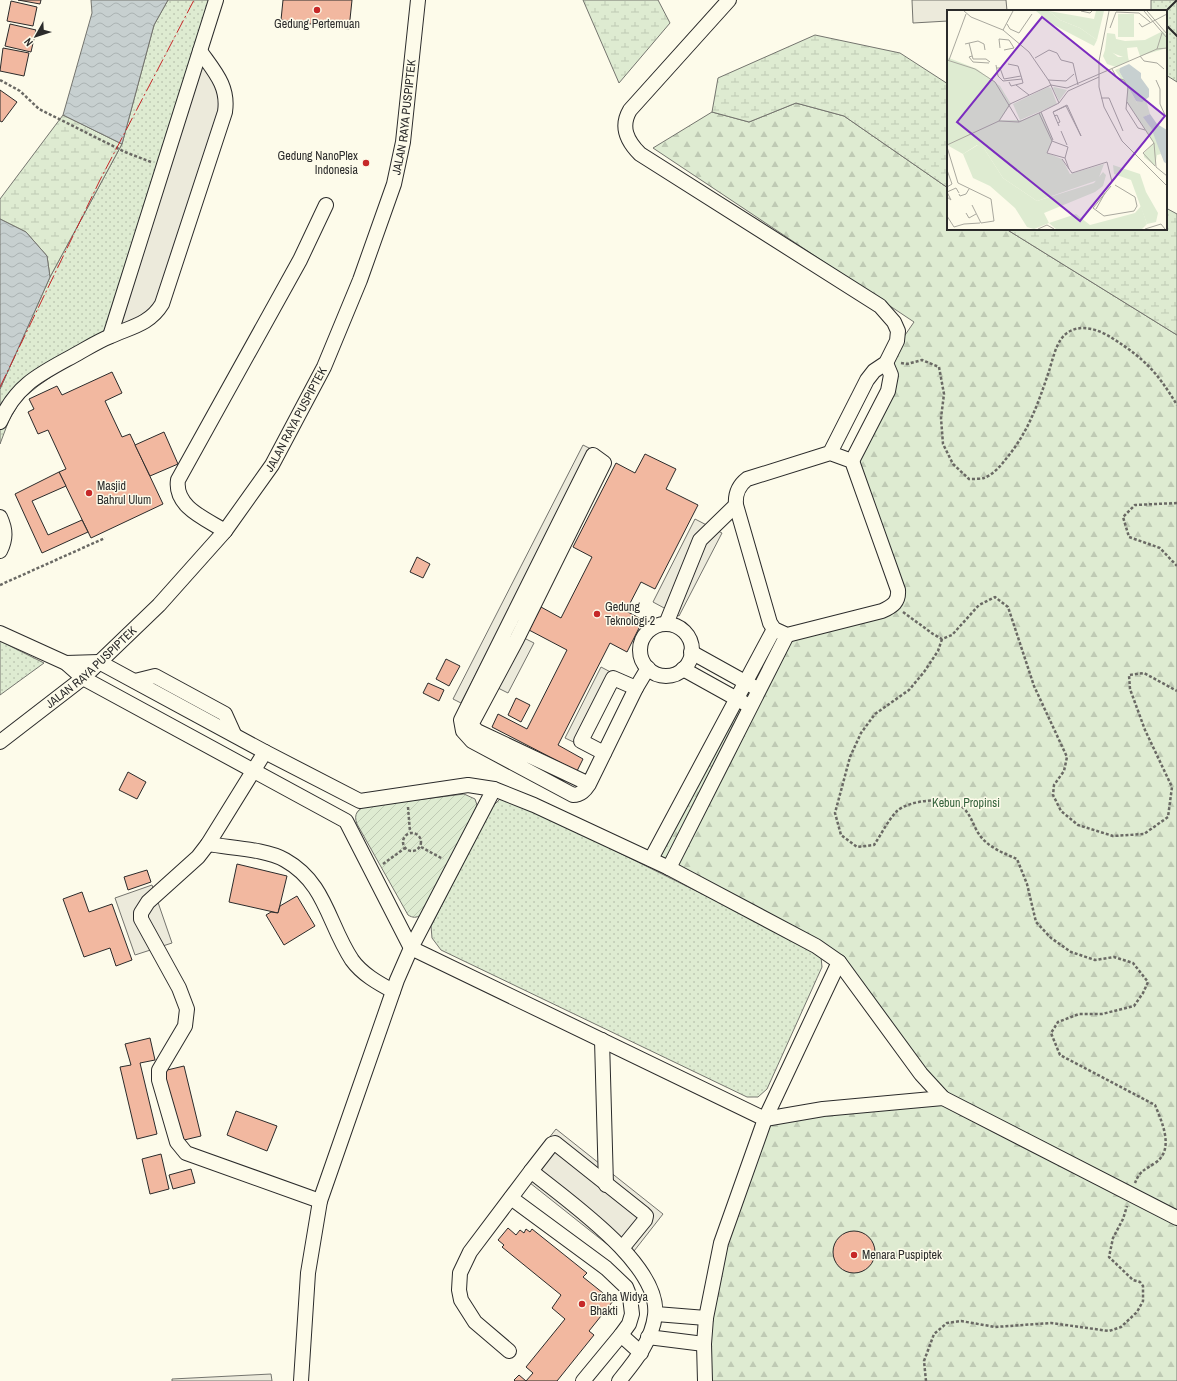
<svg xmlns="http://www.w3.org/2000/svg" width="1177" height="1381" viewBox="0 0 1177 1381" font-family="'Archivo Narrow',sans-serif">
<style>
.grass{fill:url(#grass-dots);stroke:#74746e}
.forest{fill:url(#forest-firs);stroke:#74746e}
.wetland{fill:url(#wetland-marsh);stroke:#74746e}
.garden{fill:url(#garden-furrows);stroke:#74746e}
.parking{fill:#eceadb;stroke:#74746e}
.water{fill:url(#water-waves);stroke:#74746e}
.building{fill:#f2b8a0;stroke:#2b2b2b}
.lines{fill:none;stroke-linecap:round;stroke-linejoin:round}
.minor-casing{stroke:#2b2b2b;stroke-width:16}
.path{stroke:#6a6964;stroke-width:2.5;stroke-dasharray:3 2;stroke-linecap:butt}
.minor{stroke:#fdfbea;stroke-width:14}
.wall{stroke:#2b2b2b;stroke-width:2}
.power{stroke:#c62828;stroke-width:1;stroke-dasharray:14 3 2 3;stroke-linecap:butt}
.poi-dot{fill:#c62828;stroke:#fdfbea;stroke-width:1.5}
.labels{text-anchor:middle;stroke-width:3;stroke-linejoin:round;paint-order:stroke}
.poi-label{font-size:12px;fill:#2b2b2b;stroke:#fdfbea;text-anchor:start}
.street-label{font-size:12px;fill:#2b2b2b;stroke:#fdfbea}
.park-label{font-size:12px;fill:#34623c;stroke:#fdfbea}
.inset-road{fill:none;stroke:#a9a89e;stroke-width:1}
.view{fill:#7b2cbf;fill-opacity:0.15;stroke:#7b2cbf;stroke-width:2}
.inset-edge{fill:none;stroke:#2b2b2b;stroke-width:2}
</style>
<defs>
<pattern id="grass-dots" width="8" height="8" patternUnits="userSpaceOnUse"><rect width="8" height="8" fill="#deebd1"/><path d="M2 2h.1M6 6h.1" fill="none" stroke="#bfcab4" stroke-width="1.8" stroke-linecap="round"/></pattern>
<pattern id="forest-firs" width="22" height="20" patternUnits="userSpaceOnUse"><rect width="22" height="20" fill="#deebd1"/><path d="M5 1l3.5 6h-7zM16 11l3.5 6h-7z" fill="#bfcab4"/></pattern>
<pattern id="wetland-marsh" width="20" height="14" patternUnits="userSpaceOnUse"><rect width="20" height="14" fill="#deebd1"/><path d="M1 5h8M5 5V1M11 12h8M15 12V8" fill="none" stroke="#bfcab4"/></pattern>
<pattern id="garden-furrows" width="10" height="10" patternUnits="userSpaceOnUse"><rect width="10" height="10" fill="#deebd1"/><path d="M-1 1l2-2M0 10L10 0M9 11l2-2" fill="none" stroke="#bfcab4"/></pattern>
<pattern id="water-waves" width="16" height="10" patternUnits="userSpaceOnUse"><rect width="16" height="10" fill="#c7d0d0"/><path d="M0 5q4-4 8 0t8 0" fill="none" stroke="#abb3b3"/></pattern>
</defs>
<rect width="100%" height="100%" fill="#fdfbea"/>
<!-- grass -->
<g class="grass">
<path d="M168 0H217L113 333 38 386 21 400 9 420 0 444V389L50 277 122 144 154 25Z"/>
<path d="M1151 0H1177V82L1166 75V11H1151Z"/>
<path d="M0 641 44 663 0 695Z"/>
<path d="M500 799H511L813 949 821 957 822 967 767 1089 758 1097H747L441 950 432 938 431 926 492 807Z"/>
</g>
<!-- forest -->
<path class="forest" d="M796 103 844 116 948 188V229H1006L1177 335V1381H698V1340L705 1287 718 1241 762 1117 934 1098 834 966 813 949 651 867 775 630 887 608 896 599 852 461 888 391V360L914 322 653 148 712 112 749 122Z"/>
<!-- wetland -->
<g class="wetland">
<path d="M583 0H658L670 23 619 83Z"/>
<path d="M815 35 900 53 948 84V188L844 116 796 103 749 122 712 112 718 78Z"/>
<path d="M63 115 122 144 50 277 47 256 26 232 0 219V199Z"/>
<path d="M1166 208 1177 214V335L1006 229H1166Z"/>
</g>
<!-- garden -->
<path class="garden" d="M464 794 475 799 477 805 475 810 421 915C416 918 413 918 408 915L357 824C353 814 358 808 368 806Z"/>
<!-- parking -->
<g class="parking">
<path d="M912 0H1006L1007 11H948V21L913 23Z"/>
<path d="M201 54 225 110 165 305 113 333Z"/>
<path d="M583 445 591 449 461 703 453 699Z"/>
<path d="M695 519 722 533 679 616 653 602Z"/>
<path d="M520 636 534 643 508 693 494 686Z"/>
<path d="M601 667 620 677 584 747 565 738Z"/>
<path d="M152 885 172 943 135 955 115 898Z"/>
<path d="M556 1129 663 1214 627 1260 520 1175Z"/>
<path d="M271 1374 272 1381H172V1379Z"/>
</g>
<!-- water -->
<g class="water">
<path d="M91 0H168L154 25 122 144 63 115 92 13Z"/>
<path d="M0 219 26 232 47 256 50 277 0 389Z"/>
</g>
<!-- building -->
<g class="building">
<path d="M18 0H41L40 4Z"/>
<path d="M283 0H352L349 29 281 20Z"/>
<path d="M11 1 37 7 33 26 7 21Z"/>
<path d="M10 24 36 30 31 52 5 46Z"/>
<path d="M3 48 29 53 24 76 0 71Z"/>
<path d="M0 90 17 102 2 122 0 121Z"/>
<path d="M112 372 122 393 105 401 122 437 130 434 163 504 91 538 59 472 66 469 48 430 38 434 28 412 34 409 29 399 57 386 62 395Z"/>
<path d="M164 432 178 464 150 476 135 445Z"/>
<path d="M645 454 676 469 666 489 698 505 655 589 641 582 626 611 643 620 627 652 610 643 558 745 583 759 577 771 492 727 498 714 527 729 567 650 529 630 541 607 561 618 592 557 573 547 616 463 635 473Z"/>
<path d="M59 472 66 486 32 501 48 535 82 520 88 532 42 553 15 494Z"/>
<path d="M417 557 430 564 423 578 410 572Z"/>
<path d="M446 659 460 666 449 686 436 679Z"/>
<path d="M428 683 444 690 439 701 423 693Z"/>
<path d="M516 698 530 705 521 722 508 715Z"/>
<path d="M128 772 146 782 137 799 119 790Z"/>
<path d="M237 864 287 876 278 913 229 902Z"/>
<path d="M147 870 151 882 128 890 124 877Z"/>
<path d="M82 892 89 912 112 904 132 960 116 966 110 948 84 957 63 899Z"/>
<path d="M297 896 315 926 284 945 266 915 271 912 278 913 280 906Z"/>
<path d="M150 1038 155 1060 140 1063 157 1134 137 1139 120 1067 131 1065 125 1044Z"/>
<path d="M184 1066 201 1136 180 1141 163 1071Z"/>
<path d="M236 1111 277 1126 267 1151 227 1135Z"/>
<path d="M161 1154 169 1189 150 1194 142 1159Z"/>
<path d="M191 1169 195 1183 173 1189 169 1175Z"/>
<path d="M508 1228 516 1235 520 1230 524 1233 526 1229 530 1232 532 1229 587 1273 583 1277 613 1301 589 1331 594 1335 557 1381H515L514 1380 519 1375 526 1381 533 1373 526 1367 565 1319 552 1308 561 1295 502 1247 504 1245 498 1240Z"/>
<circle cx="854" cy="1252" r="21"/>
</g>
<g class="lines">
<!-- minor casing -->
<g class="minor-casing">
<g id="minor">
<path d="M729 0 630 110C620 127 627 141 640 154L880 306 894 322 898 331 897 341 886 363 874 371 867 380 830 453 747 479C738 486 735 494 736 505L770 623 774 629 787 635 882 611C893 606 899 602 898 590L852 461 830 453"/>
<path d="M110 336 216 0"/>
<path d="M0 422C16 385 40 374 73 356 86 349 98 341 111 336 131 327 150 324 162 304L225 112C229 86 214 71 200 51"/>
<path d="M852 461 888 391 891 375 886 363"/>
<path d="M0 517C6 530 6 539 0 551"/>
<path d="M225 531C206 519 174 507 178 480L300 260 326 205"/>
<path d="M666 624 700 540 736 505"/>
<circle cx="666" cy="650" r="26"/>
<path d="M0 633 66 663 83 678 346 821 411 948 765 1119 823 1109 943 1098"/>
<path d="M691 652 754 687"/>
<path d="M66 663 99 662 265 752 360 801 468 785 494 789 534 805 669 868 816 946 839 962 921 1074 943 1098 1177 1218"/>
<path d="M683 669 746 704"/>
<path d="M135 681 155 676 225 714 234 734"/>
<path id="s1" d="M0 742 83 678 159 605 225 531 272 465 324 367 360 280 394 184 403 142 418 0"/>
<path d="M265 752 208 844 198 857 148 902 141 913V919L179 988 187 1009 185 1026 159 1070V1080L177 1142 186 1153 320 1201"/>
<path d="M604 753 581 741 613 678 636 688"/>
<path d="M589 784 477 731 471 725 517 639 604 463 593 455 461 720 463 731 472 741 573 795C581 795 585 790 589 784L636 688 648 668"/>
<path d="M208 844C230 848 266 849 285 860 326 883 328 924 352 960 362 974 378 983 393 991"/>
<path d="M651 859 774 629"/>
<path d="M669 868 787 635"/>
<path d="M602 1040 606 1185"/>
<path d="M531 1171 552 1144 555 1143 643 1213 646 1216 645 1220 623 1247"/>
<path d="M511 1198 606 1268 626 1287 630 1297 632 1314 629 1324 621 1335 583 1381"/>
<path d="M656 1314 706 1318"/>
<path d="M621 1335 641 1353"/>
<path d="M648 1337 704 1344"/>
<path d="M509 1351 475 1322 461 1300 459 1290 460 1273 470 1252 531 1171C566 1200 661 1264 655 1315 652 1341 635 1361 619 1381"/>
<path d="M301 1381 308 1273 320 1201 397 980 411 948 494 789"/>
<path d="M705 1381 704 1344 706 1318 721 1243 765 1119 839 962"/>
</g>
</g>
<!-- path -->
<g class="path">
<path d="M0 80 20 91 39 109 125 152 151 162"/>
<path d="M901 363 907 364 922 360 939 367 944 394 941 418 943 444 953 464 969 479C974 479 980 479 984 478 992 475 1000 467 1005 460 1028 433 1038 404 1049 371 1053 359 1056 341 1067 333 1081 323 1100 330 1112 338 1145 359 1157 372 1177 405"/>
<path d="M1177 503 1135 505 1123 517 1129 537 1160 548 1177 566"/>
<path d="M0 585 105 538"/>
<path d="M903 612 933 634 942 639 952 635 979 605 995 597 1008 607 1034 686 1067 757 1064 771 1054 785 1053 795 1061 811 1078 825 1113 836 1144 834 1168 817 1172 787 1145 730 1130 689 1129 675 1144 673 1177 691"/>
<path d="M942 639 938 651 924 672 909 690 875 714 861 733 850 757 835 813 841 835 857 847 874 845C881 835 888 820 897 811 909 800 948 796 961 806 970 813 972 822 977 831 985 846 1003 853 1017 859L1027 884 1036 922 1051 938 1071 952 1095 960 1114 957 1133 963 1148 982 1143 993 1134 1006 1102 1014H1079L1058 1022 1051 1033 1060 1055 1155 1105C1162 1122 1175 1150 1155 1163 1145 1170 1140 1170 1135 1183"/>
<path d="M408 807 410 832"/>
<circle cx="412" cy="842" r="9"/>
<path d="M421 847 443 859"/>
<path d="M383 864 405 848"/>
<path d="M926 1381 924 1361 934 1334 947 1323 961 1321 995 1327 1051 1323 1109 1331 1121 1327 1137 1312 1143 1301V1286L1140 1282 1133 1280 1109 1257 1113 1238 1123 1219 1127 1206"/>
</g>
<!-- minor -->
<use href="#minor" class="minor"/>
<!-- wall -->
<g class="wall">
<path d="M1166 11 1177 0"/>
<path d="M1166 25 1177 36"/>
</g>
<!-- power -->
<path class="power" d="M0 387 100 180 194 0"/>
</g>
<!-- markers -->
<g class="poi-dot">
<circle cx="317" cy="10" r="4"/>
<circle cx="366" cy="163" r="4"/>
<circle cx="89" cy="493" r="4"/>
<circle cx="597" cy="614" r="4"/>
<circle cx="854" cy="1255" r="4"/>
<circle cx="582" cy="1304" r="4"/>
</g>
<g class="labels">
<!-- poi labels -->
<g class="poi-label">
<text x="317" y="28" text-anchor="middle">Gedung Pertemuan</text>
<text x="358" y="160" text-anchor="end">Gedung NanoPlex<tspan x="358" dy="14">Indonesia</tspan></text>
<text x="97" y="490">Masjid<tspan x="97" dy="14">Bahrul Ulum</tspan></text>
<text x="605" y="611">Gedung<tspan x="605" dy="14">Teknologi 2</tspan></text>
<text x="862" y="1259">Menara Puspiptek</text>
<text x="590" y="1301">Graha Widya<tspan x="590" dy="14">Bhakti</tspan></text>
</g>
<!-- street labels -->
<g class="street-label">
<text dy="4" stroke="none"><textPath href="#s1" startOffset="765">JALAN RAYA PUSPIPTEK</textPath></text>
<text dy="4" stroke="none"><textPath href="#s1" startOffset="442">JALAN RAYA PUSPIPTEK</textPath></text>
<text dy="4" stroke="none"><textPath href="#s1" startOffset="118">JALAN RAYA PUSPIPTEK</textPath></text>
</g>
<!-- park labels -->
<g class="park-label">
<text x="966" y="807">Kebun Propinsi</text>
</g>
</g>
<!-- overview -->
<g transform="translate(947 10)">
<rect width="220" height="220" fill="#fdfbea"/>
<path d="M102 1 147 9 149 1H157L150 30 133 18 113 10ZM216 21 220 26V38L193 46 190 37 180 38 181 47H176L158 40 160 23 168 24 169 29 178 31 198 30ZM173 58 172 61 204 118 212 137 214 144 210 145 208 156 197 147V143L207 133 180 92V77L168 60ZM101 77 104 78 110 94 73 110 66 94ZM194 196 200 214 195 219H109L102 213 129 204 143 215 188 203Z" fill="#deebd1"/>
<path d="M2 48 30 59 53 76 64 94 53 110H75L94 102 106 130 100 143 115 149 123 164 157 154 151 170 90 191 56 168 38 140 30 135 16 144 0 135V49Z" fill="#deebd1"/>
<path d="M89 1H102L113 10 133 18 150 30 147 36 105 14ZM161 39 171 47H181L182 51 169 57 160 54 156 46 158 40ZM199 90 203 104 196 107 189 91ZM31 135 38 140 56 168 90 191 147 173 156 162 159 165 156 176 148 182 97 203 102 213 87 219 80 217 68 198 43 176 26 168 16 144ZM166 155 193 164 199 182 211 203 209 212 200 214 184 170 167 164Z" fill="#deebd1"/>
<path d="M107 77 120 80 112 91 106 78Z" fill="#deebd1"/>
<path d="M171 4H187V27H171Z" fill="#deebd1"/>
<path d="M182 54 194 63V68L202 79V87L195 92 189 91 172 61 173 58ZM203 104 210 114 220 120V154L217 152 204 118 196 107Z" fill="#c7d0d0"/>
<path class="inset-road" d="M17 1 24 7 56 20 82 42 102 71 112 93M134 1 143 3 145 1M162 1 152 51V77L157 97 175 131 220 176M197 1 220 28M200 1 220 24M192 13 195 17 220 4M60 14 63 19 72 23 85 4M163 18 169 2 192 3 203 12M56 20 66 1M22 33 26 49H39L43 52M18 34 31 31 37 34 38 40M53 38 52 29 62 30 67 38 57 40M210 39 215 23M25 46 22 47 26 52 42 53M193 46 197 51 210 53 217 59M88 48 102 40 110 43 114 50 126 53 131 75M0 50 28 59 48 72 72 112M2 50 19 4M49 55 51 66 56 71 75 69 71 56 61 54M50 58H53L57 69 74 66M165 59 170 68 177 70 181 77 179 99 191 118 198 120M101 70 119 71 127 64M209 70 213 79V94L218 105M62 72 64 76 76 73 75 69M69 75 82 85M154 88H162L176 121M180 92 207 133 209 157 220 166M120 95 125 106 134 126 119 96 106 102ZM94 102 106 130M106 102 112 116M92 103 105 131M107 106 110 105 113 112 111 113M52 111 63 94 104 75 120 78 210 39 220 38M114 121 120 135M207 133 196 143 208 156M0 135 52 111 72 112 92 103 112 93 121 81 152 67M0 137 11 173 44 189 47 211 34 213 25 195M118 148 100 143 105 131 121 137 118 148 122 159M115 149 125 163 160 152 165 172M0 160 5 174 0 177M164 176 146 198 157 206 187 201 190 196 188 187 168 175M0 182 9 178 12 183M12 184 13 186 19 184 22 179M0 187 4 190 0 182M149 199 158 183M19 203 22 208 29 204M0 206 7 217 17 214 33 213M91 219 100 215 107 219M198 219 214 214 218 219"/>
<path class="view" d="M95 7 218 106 133 211 10 112Z"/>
<rect width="220" height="220" class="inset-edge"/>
</g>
<!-- north arrow -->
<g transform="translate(36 36) rotate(231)" stroke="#fdfbea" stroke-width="3" paint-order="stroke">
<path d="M0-3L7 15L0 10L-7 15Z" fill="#2b2b2b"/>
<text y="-6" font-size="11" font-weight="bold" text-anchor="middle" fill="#2b2b2b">N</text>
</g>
</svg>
